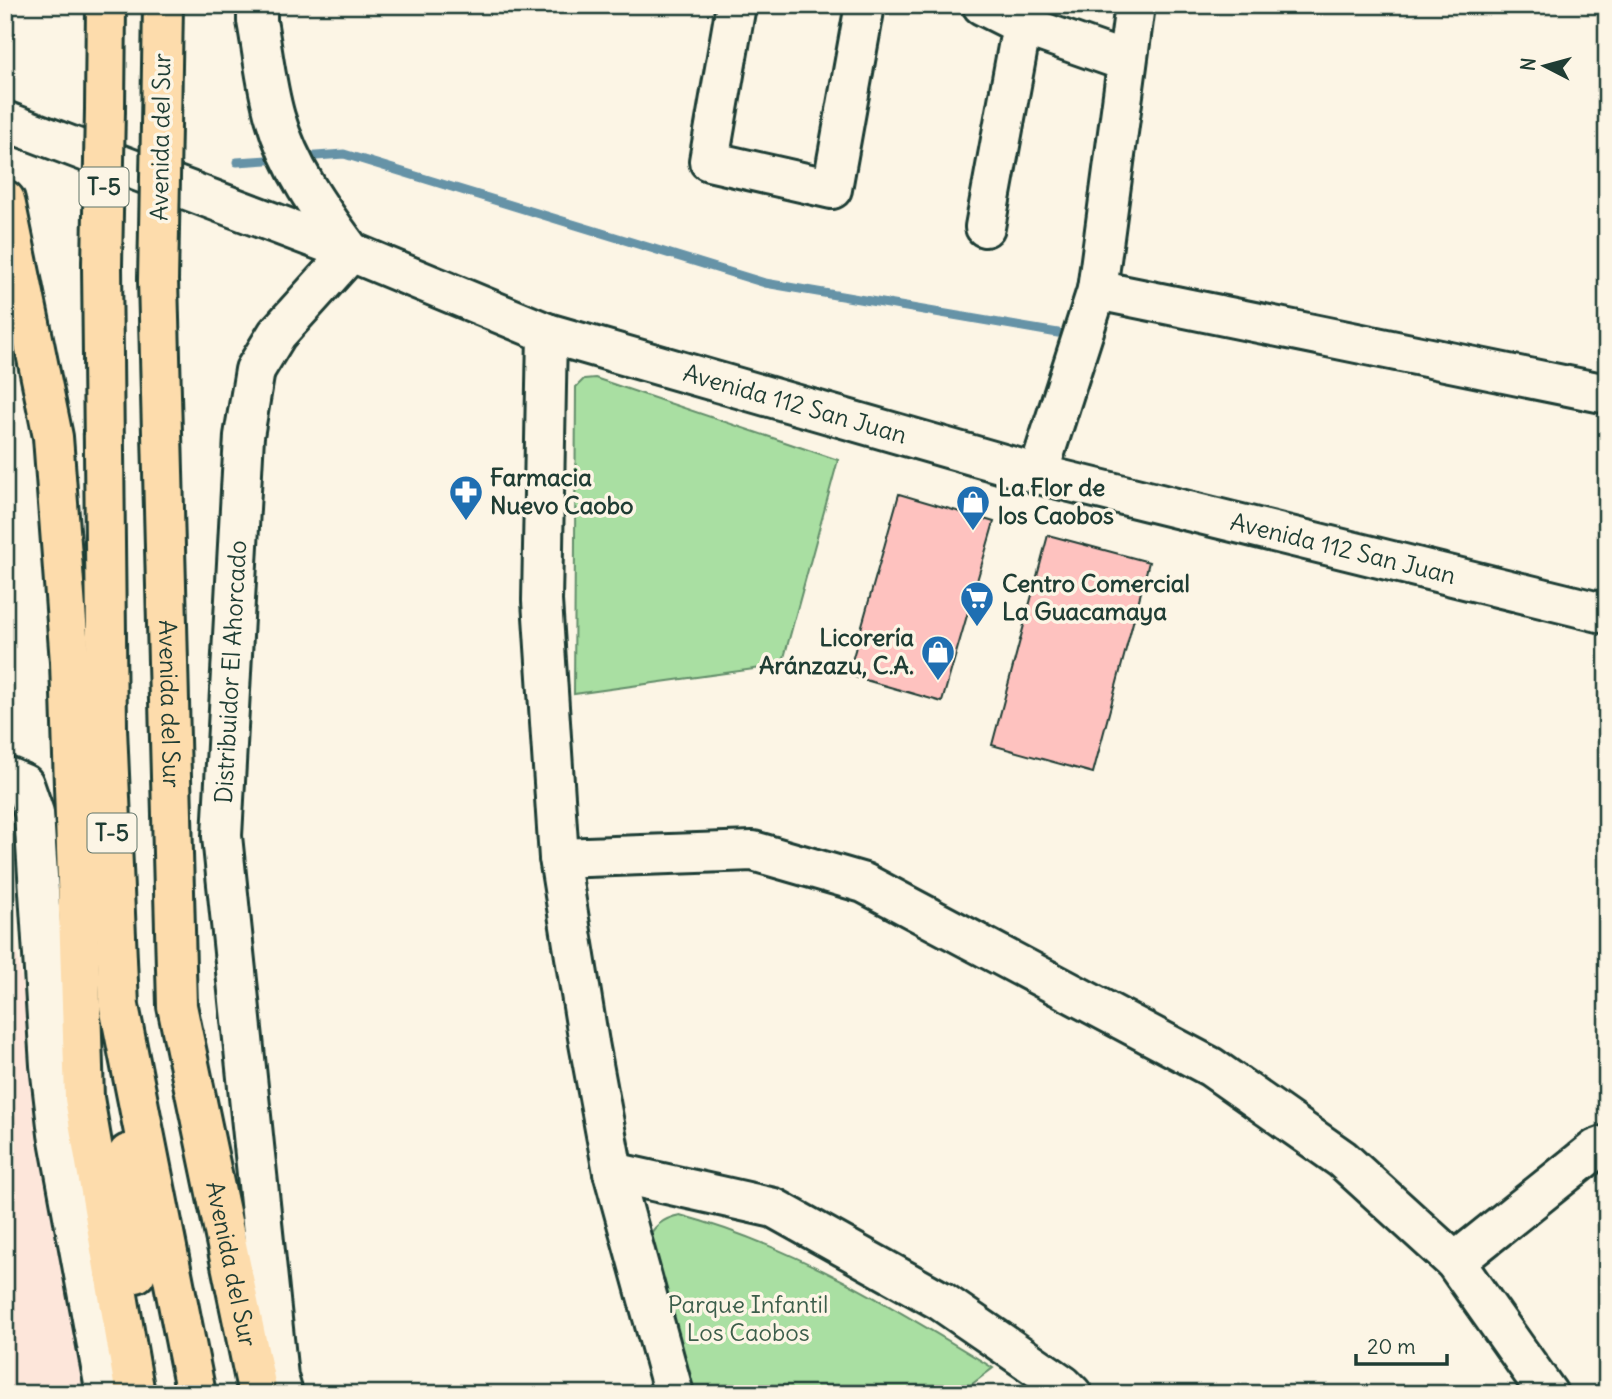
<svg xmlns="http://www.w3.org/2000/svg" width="1612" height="1399" viewBox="0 0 1612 1399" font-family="Delius,sans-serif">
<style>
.built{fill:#fde6da}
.green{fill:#a9dfa2;stroke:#648e6b;stroke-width:2}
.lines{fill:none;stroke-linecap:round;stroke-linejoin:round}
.stream{stroke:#6693a7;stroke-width:9}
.building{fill:#fec2bf;stroke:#1f3d34;stroke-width:2}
.minor-casing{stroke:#1f3d34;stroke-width:44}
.highway-casing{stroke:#1f3d34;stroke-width:44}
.minor{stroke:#fcf5e5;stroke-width:38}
.highway{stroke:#fddcac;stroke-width:38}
.highway-bridge-casing{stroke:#1f3d34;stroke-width:44;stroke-linecap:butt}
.highway-bridge{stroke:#fddcac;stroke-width:38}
.labels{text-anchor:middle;stroke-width:7;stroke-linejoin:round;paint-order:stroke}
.shield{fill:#fcf5e5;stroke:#617469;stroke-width:2}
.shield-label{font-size:23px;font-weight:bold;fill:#1f3d34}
.street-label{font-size:24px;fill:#1f3d34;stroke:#fcf5e5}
.poi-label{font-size:24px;font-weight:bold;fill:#1f3d34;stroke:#fcf5e5;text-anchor:start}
.park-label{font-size:24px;fill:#3b5d4a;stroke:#fcf5e5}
</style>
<rect width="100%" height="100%" fill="#fcf5e5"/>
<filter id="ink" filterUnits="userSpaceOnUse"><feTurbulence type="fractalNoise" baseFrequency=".0143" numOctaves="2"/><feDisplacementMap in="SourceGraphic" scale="14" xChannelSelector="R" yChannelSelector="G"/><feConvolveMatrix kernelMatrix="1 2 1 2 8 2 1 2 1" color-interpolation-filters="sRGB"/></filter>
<g filter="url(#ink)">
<!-- built -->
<path class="built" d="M5 879 89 1394H5Z"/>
<!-- green -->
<g class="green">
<path d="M595 378 838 460 782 665 574 694 576 387 584 379Z"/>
<path d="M680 1215C792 1245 894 1307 993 1368L959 1394H695C685 1366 643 1264 648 1241 652 1226 665 1218 680 1215Z"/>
</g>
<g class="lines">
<!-- stream -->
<g class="stream">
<path d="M302 157 344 154 765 283 1058 333"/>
<path d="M237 162 281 159"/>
</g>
</g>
<!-- building -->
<g class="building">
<path d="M899 494 994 522 942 702 848 675Z"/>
<path d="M1048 535 1149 562 1093 773 992 745Z"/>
</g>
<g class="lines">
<!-- minor casing -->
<g class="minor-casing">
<g id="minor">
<path d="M257 5V21C263 53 266 86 275 117 289 167 320 210 351 252"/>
<path d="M736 5 709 161 832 189 865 5"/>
<path d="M982 5 1022 25 1127 62"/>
<path id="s1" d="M5 121 351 252 547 333 1038 474 1607 614"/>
<path d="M985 227 1022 25"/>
<path d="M1097 290 1607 394"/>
<path d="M547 333 542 601 559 858 589 1043 613 1172 674 1394"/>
<path d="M1038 474 1097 290 1135 5"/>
<path d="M5 776 24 784 34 813 50 1065 58 1134 106 1394"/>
<path d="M559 858 753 851 864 883 1211 1067 1342 1159 1455 1262 1548 1394"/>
<path d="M613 1172 774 1208 941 1301 1063 1385 1072 1394"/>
<path d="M1455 1262 1596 1149 1607 1145"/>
<path id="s2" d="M283 1394 278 1377 222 836 244 436 255 370 277 334 351 252"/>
</g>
</g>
<!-- highway casing -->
<g class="highway-casing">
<g id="highway">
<path d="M105 109 106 5"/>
<path d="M161 126 163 5"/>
<path d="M5 200 53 437 70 662 84 1098 135 1394"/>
<path d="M102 265 107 728 119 1006 196 1394"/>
<path id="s3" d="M158 280 177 1006 258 1394"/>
<path d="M128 1154 136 1273"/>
</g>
</g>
<!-- minor -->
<use href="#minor" class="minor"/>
<!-- highway -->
<use href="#highway" class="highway"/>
<!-- highway-bridge casing -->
<g class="highway-bridge-casing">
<g id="highway-bridge">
<path d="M102 265 105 109"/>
<path d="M158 280 161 126"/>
</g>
</g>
<!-- highway-bridge -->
<use href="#highway-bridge" class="highway-bridge"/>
</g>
</g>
<!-- icons -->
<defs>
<g id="pharmacy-pin" transform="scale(1.75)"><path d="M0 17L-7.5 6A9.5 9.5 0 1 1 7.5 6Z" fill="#1f6fb2" stroke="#fcf5e5"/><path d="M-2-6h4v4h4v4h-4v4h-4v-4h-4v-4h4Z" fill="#fff"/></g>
<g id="shop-pin" transform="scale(1.75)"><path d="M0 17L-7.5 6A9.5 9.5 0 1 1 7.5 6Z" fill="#1f6fb2" stroke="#fcf5e5"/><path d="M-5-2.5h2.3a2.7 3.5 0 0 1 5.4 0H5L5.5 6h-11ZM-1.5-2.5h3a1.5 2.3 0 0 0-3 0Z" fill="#fff"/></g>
<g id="supermarket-pin" transform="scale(1.75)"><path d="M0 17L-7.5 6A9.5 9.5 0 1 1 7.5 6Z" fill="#1f6fb2" stroke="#fcf5e5"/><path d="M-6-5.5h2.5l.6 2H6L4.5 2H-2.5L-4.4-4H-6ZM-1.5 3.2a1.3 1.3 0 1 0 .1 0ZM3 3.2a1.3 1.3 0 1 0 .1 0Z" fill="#fff"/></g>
</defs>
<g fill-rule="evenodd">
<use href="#pharmacy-pin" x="466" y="492"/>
<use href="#shop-pin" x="973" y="502"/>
<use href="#supermarket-pin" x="977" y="598"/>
<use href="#shop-pin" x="938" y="652"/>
</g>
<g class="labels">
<!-- shield labels -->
<g class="shield">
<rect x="79.5" y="167.5" width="49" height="39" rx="5"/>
<rect x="87.5" y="813.5" width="49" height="39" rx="5"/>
</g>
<g class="shield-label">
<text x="104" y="195">T-5</text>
<text x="112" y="841">T-5</text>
</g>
<!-- street labels -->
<g class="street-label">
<text transform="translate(161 137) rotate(-89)" y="8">Avenida del Sur</text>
<text dy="8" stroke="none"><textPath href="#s1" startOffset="840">Avenida 112 San Juan</textPath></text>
<text dy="8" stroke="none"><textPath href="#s1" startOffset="1407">Avenida 112 San Juan</textPath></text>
<text dy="8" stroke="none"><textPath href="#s2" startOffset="726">Distribuidor El Ahorcado</textPath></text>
<text dy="8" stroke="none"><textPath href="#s3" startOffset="424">Avenida del Sur</textPath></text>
<text dy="8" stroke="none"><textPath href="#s3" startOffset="990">Avenida del Sur</textPath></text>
</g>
<!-- poi labels -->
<g class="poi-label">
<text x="490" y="486">Farmacia<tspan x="490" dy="28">Nuevo Caobo</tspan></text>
<text x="998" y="496">La Flor de<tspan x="998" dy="28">los Caobos</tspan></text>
<text x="1002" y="592">Centro Comercial<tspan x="1002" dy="28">La Guacamaya</tspan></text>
<text x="914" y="646" text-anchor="end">Licorería<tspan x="914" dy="28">Aránzazu, C.A.</tspan></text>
</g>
<!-- park labels -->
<g class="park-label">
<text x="748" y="1313">Parque Infantil<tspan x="748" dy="28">Los Caobos</tspan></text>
</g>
</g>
<!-- margin -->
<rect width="1612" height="1399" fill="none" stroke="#fcf5e5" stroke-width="28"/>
<rect x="14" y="14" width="1584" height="1371" fill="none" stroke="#1f3d34" stroke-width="2.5" filter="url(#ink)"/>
<!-- north arrow -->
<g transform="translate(1545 66) rotate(276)" stroke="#fcf5e5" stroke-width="5" paint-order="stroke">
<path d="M0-5L12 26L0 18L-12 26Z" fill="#1f3d34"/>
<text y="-10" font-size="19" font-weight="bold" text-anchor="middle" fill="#1f3d34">N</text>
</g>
<!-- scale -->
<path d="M1356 1354v10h91v-10" fill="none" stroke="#1f3d34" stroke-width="3.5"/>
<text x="1367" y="1354" font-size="21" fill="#1f3d34" stroke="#fcf5e5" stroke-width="5" paint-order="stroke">20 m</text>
</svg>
